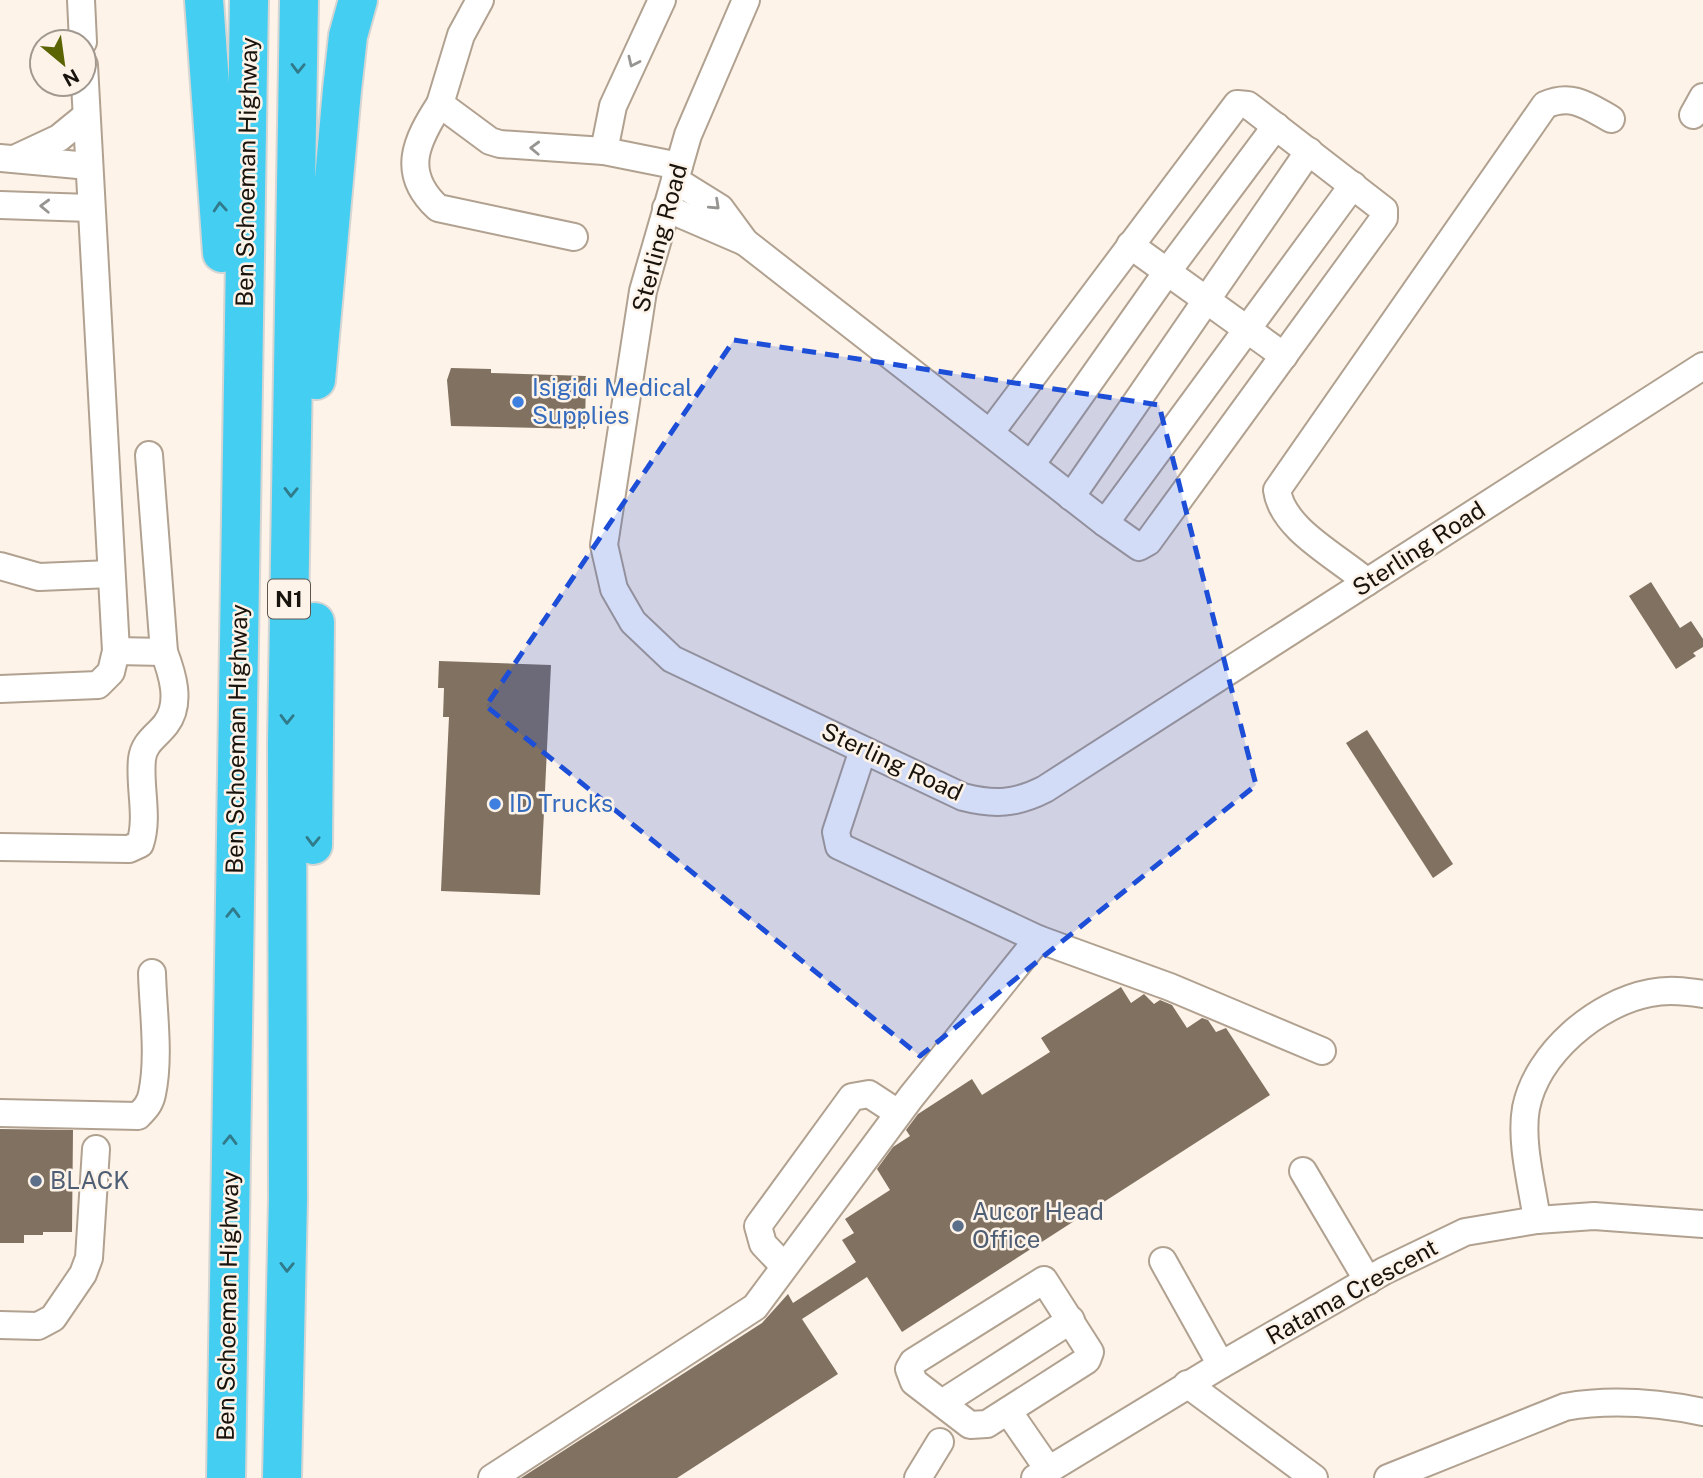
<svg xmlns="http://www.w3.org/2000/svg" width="1703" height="1478" viewBox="0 0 1703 1478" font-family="'Public Sans',sans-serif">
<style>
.building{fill:#807161}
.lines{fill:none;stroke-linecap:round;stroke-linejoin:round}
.minor-casing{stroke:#b1a190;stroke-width:30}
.highway-casing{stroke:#d5d5d3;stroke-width:42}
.minor{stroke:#fff;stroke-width:26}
.highway{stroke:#44cef2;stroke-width:38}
.oneway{stroke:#979592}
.oneway2{stroke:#307a8a}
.marked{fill:#1d4ed8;fill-opacity:0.2;stroke:#1d4ed8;stroke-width:5;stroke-dasharray:14 9;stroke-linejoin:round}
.shop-dot{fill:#3f7fe0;stroke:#fdf3e8;stroke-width:2.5}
.service-dot{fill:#5c6f8a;stroke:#fdf3e8;stroke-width:2.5}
.labels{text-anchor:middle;stroke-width:5;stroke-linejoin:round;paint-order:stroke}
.shield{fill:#fdf3e8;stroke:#5d564e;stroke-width:2}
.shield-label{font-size:23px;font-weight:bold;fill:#18130c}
.street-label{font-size:24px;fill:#18130c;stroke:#fdf3e8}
.shop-label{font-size:24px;fill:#366cbe;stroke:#fdf3e8;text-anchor:start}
.service-label{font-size:24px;fill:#4e5e75;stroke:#fdf3e8;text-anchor:start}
</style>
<rect width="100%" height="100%" fill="#fdf3e8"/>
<!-- building -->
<g class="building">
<path d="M451 368 491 369V373L586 376 585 429 451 426 447 380Z"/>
<path d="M1651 582 1680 628 1691 621 1703 639V647L1693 653 1696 656 1676 669 1629 596Z"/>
<path d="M439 661 551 665 540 895 441 891 449 717H443L444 688H438Z"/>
<path d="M1367 730 1453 864 1433 878 1346 743Z"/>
<path d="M1121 987 1131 1003 1144 994 1154 1004 1160 1000 1172 1005 1187 1028 1202 1018 1208 1020 1216 1032 1226 1028 1270 1095 902 1332 867 1277 802 1319 838 1374 677 1478H521L762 1323 788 1294 793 1303 856 1262 842 1240 854 1233 845 1219 890 1190 877 1169 893 1147 910 1136 906 1130 918 1114 972 1079 982 1095 1050 1052 1041 1038Z"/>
<path d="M0 1129 73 1130 72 1232H43V1235H24V1243H0Z"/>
</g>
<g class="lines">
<!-- minor casing -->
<g class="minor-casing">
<g id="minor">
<path d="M81 0 83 42"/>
<path d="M480 0 461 35 440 104 490 141 500 144 604 151 679 166"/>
<path d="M746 0 688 135 643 291 604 545 614 589 633 622 672 659 963 797C994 805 1016 804 1045 789L1703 366"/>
<path d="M440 104C416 141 400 173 438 208L574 237"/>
<path d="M1693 115 1703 97"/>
<path d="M604 151 613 106 662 0"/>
<path d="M0 158 89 166"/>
<path d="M14 159 59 138 86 116"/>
<path d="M675 180 720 208 745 242 1105 523 1139 547 1148 542 1384 218V210L1248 105 1237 104 990 433"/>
<path d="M0 205 90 208"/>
<path d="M666 208 745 242"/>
<path d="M1130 245 1284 356"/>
<path d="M1031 465 1167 272 1276 126"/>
<path d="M1071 497 1309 151"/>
<path d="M1105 523 1353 185"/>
<path d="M0 566 39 577 111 574"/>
<path d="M1367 582C1337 556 1282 529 1277 490L1545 105C1572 93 1588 106 1611 119"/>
<path d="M116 651 164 652"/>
<path d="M0 689 98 685 111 672 116 651 84 65"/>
<path d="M0 847 129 849 140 844C149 817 139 787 142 759 144 742 157 736 166 724 182 703 172 673 164 652L149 455"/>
<path d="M1038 939 1170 987 1322 1051"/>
<path d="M0 1113 138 1116C145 1109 150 1104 152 1094 160 1056 153 1011 152 973"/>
<path d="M1303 1171 1368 1281"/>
<path d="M1537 1220C1532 1185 1520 1142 1526 1108 1537 1053 1597 1003 1650 993 1668 989 1685 991 1703 994"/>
<path d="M1163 1261 1221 1365"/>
<path d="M784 1266 763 1244 758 1226 852 1097 869 1094 898 1113"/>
<path d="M1044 1280 1090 1352 1087 1360 987 1424 970 1425 914 1382 909 1369 913 1362Z"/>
<path d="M0 1325 38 1326 53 1318 83 1274 89 1258 96 1149"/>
<path d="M1187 1384 1314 1478"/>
<path d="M942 1403 1071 1320"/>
<path d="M1008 1411 1048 1469"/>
<path d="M492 1478 755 1307 911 1097 1038 939 839 846 836 832 863 750"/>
<path d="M918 1478 940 1442"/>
<path d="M1035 1478 1221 1365 1384 1271 1465 1232 1537 1220 1594 1216 1703 1224"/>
<path d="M1388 1478 1565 1407C1610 1399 1659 1403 1703 1412"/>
</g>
</g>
<!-- highway casing -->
<g class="highway-casing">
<g id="highway">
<path d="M204 0 222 253"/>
<path d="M316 380 342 90 348 36 358 0"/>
<path d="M313 845 315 622"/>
<path d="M226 1478 249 0"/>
<path d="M282 1478 288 1199 287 742 299 0"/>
</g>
</g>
<!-- minor -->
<use href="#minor" class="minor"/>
<!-- highway -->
<use href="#highway" class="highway"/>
</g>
<!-- one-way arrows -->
<defs><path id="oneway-chevron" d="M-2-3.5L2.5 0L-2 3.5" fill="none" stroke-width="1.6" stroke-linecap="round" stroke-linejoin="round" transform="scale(1.75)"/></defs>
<g class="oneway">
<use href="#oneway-chevron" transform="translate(633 62) rotate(115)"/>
<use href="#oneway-chevron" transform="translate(535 148) rotate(-178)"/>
<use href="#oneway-chevron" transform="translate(715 205) rotate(43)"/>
<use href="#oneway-chevron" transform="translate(45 206) rotate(-178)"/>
</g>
<g class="oneway2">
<use href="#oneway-chevron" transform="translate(298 68) rotate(91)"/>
<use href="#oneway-chevron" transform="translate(220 207) rotate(-94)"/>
<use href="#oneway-chevron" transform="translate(291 492) rotate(91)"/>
<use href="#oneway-chevron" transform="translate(287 719) rotate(91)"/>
<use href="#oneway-chevron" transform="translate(313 841) rotate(91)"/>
<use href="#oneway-chevron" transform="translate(233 913) rotate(-89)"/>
<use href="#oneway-chevron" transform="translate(230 1140) rotate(-89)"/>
<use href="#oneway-chevron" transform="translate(287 1267) rotate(91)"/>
</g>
<!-- marked area -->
<path class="marked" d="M734 340 1159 405 1256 785 920 1056 486 706Z"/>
<!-- markers -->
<g class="shop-dot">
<circle cx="518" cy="402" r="7"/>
<circle cx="495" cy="804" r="7"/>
</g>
<g class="service-dot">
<circle cx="36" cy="1181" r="7"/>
<circle cx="958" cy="1226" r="7"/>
</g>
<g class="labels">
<!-- shield labels -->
<rect class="shield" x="268" y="579.5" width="42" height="39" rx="5"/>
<g class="shield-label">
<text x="289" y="607">N1</text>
</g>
<!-- street labels -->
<g class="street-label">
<text transform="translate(247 172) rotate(-89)" y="8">Ben Schoeman Highway</text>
<text transform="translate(660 238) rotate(-75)" y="8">Sterling Road</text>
<text transform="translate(1419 549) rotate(-33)" y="8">Sterling Road</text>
<text transform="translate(237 739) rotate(-89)" y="8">Ben Schoeman Highway</text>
<text transform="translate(892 762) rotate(25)" y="8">Sterling Road</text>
<text transform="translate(1352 1292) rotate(-29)" y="8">Ratama Crescent</text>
<text transform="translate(228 1306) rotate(-89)" y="8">Ben Schoeman Highway</text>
</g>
<!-- shop labels -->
<g class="shop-label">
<text x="532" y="396">Isigidi Medical<tspan x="532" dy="28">Supplies</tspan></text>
<text x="509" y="812">ID Trucks</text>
</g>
<!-- service labels -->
<g class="service-label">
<text x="50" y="1189">BLACK</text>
<text x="972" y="1220">Aucor Head<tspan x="972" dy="28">Office</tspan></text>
</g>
</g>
<!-- north arrow -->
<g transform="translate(63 63) rotate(151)"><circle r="33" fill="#fdf3e8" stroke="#a19990" stroke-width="2"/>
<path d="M0-5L12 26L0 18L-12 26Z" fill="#5a6403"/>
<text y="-10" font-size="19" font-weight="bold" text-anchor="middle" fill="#18130c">N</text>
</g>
</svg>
